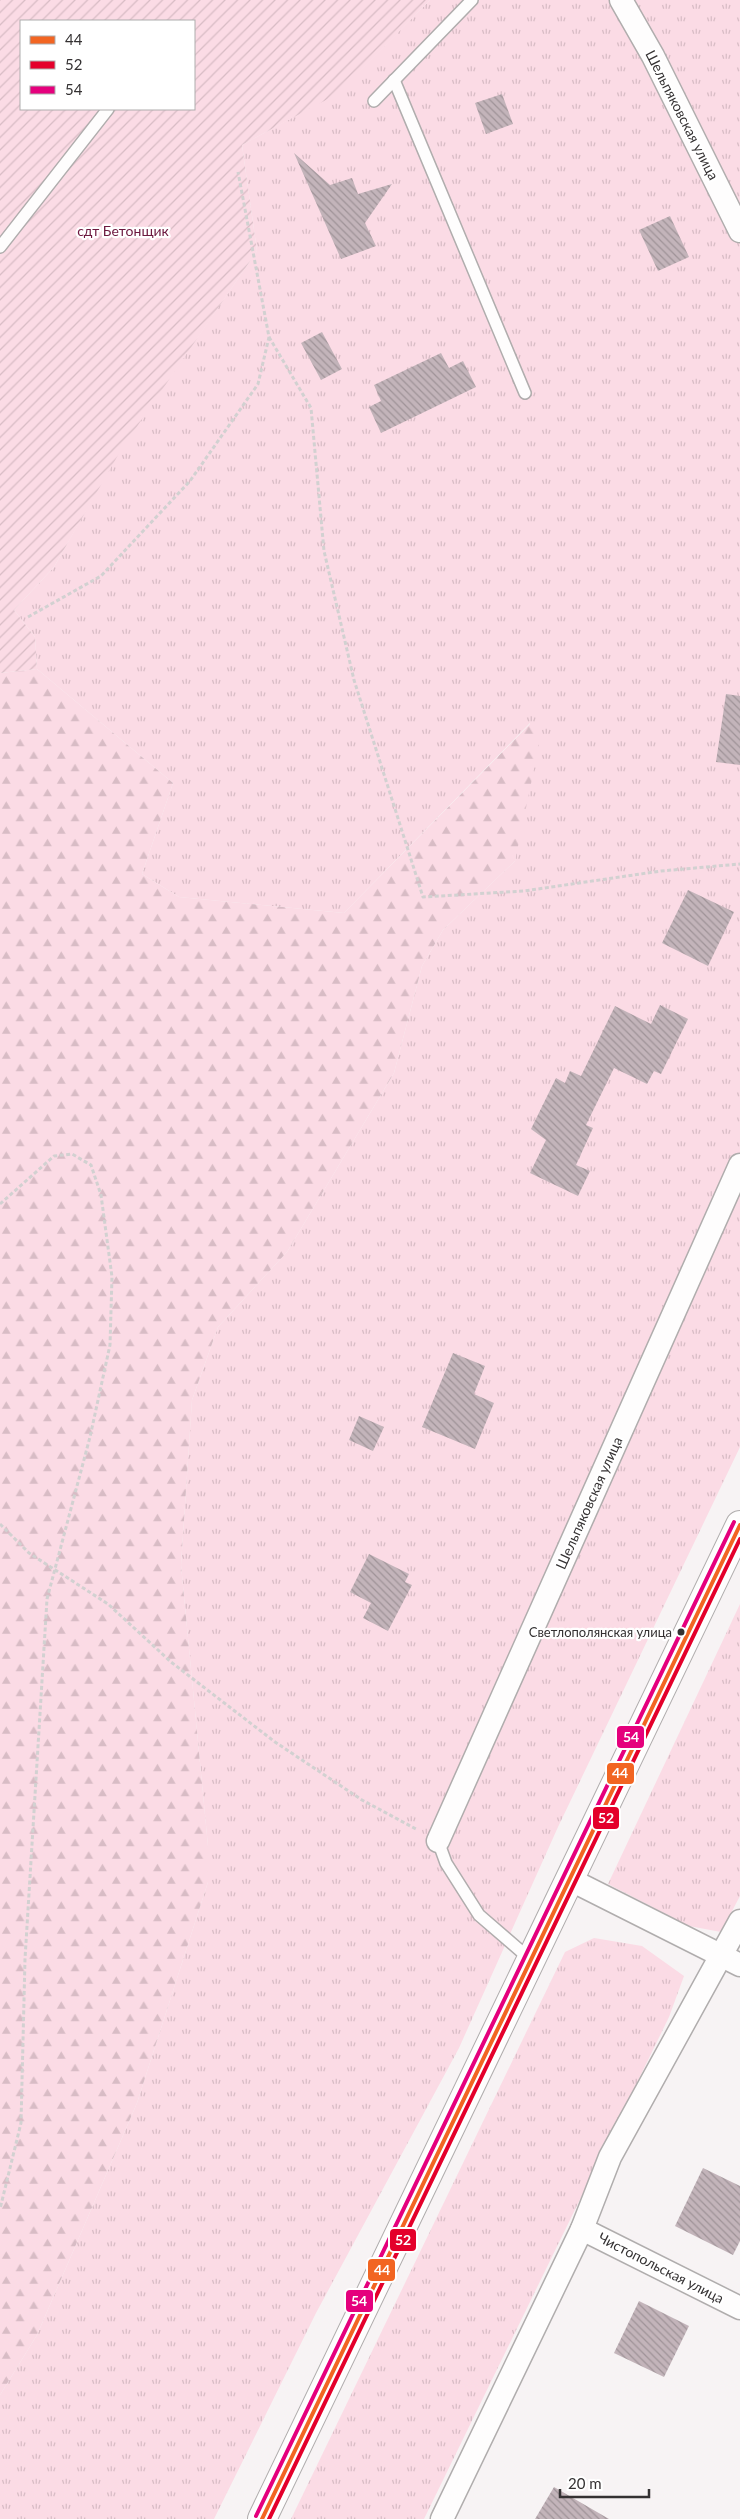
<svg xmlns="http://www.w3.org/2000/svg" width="740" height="2519" viewBox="0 0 740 2519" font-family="Lato,sans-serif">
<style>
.grass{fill:url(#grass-tufts)}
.forest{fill:url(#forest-firs)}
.garden{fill:url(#garden-furrows);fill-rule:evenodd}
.building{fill:url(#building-back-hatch)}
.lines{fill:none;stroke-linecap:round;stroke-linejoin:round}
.service-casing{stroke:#b0adad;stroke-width:14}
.minor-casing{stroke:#b0adad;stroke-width:25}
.tertiary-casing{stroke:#b0adad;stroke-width:30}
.path{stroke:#d2d1d1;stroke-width:3;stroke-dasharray:4 2.5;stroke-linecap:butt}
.service{stroke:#fefdfd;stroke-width:11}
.minor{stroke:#fefdfd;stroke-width:22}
.tertiary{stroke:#fefdfd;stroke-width:28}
.bus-1-casing{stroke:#fff;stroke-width:8}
.bus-2-casing{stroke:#fff;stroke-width:8}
.bus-3-casing{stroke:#fff;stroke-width:8}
.bus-1{stroke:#f26522;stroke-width:4}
.bus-2{stroke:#e4002b;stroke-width:4}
.bus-3{stroke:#e5007d;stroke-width:4}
.bus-dot{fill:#343132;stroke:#fff;stroke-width:2}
.labels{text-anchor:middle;stroke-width:4.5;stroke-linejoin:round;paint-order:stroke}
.bus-label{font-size:13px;fill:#343132;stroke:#fff;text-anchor:end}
.street-label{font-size:14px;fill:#343132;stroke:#fff}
.park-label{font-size:14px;fill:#6c183f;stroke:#fff}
.line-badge{stroke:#fff;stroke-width:2}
.badge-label{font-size:14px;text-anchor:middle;font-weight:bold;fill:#fff}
</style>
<defs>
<pattern id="grass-tufts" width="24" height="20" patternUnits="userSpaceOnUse" patternTransform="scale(1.25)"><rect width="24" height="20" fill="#fbdbe5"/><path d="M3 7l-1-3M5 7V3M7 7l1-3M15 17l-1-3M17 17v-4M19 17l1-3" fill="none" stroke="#d8bcc5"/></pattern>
<pattern id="forest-firs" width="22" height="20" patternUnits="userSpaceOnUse" patternTransform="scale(1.25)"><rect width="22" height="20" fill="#fbdbe5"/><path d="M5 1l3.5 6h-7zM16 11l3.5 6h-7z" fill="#d8bcc5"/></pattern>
<pattern id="garden-furrows" width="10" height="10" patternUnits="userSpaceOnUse" patternTransform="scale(1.25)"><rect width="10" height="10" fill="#fbdbe5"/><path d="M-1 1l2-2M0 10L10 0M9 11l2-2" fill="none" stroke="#d8bcc5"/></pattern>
<pattern id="building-back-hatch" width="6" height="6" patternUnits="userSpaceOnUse" patternTransform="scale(1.25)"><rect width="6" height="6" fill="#c3b4ba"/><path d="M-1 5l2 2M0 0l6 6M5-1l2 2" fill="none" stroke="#9f9398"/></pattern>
</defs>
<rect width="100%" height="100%" fill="#f7f3f4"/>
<!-- grass -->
<g class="grass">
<path d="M430 0H740V1447L558 1827 459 2048 316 2313 214 2519H0V2395L37 2335 137 2103 208 1882V1846L181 1565 192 1400 218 1327 287 1252 394 1073 422 966 443 930 515 861 530 723 344 913 179 897 142 874 173 783 37 669 35 637 14 610 54 567 120 450 257 251 242 145 339 92Z"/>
<path d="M740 1604V1896L721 1932 689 1926 608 1884Z"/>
<path d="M594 1938 642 1946 684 1976 669 2017 424 2519H291L565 1952Z"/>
</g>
<!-- forest -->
<path class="forest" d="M37 669 173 783 142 874 179 897 344 913 531 723 539 745 515 861 443 930 422 966 394 1073 287 1252 218 1327 192 1400 181 1565 208 1846V1882L137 2103 37 2335 0 2395V673Z"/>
<!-- garden -->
<path class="garden" d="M0 0H430L339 93 242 145 257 251 121 450 54 567 14 610 35 637 37 669 0 673ZM21 21H194V109H21Z"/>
<!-- building -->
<g class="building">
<path d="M502 94 513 124 486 134 475 103Z"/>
<path d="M294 153 330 185 352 178 358 194 392 184 365 223 376 246 341 259Z"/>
<path d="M670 216 689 257 658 271 639 230Z"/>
<path d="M322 332 342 369 321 380 301 343Z"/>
<path d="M441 353 449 368 463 361 476 387 381 433 369 407 381 401 374 385Z"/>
<path d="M726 694 740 696V765L716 762Z"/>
<path d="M688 890 734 912 708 966 662 943Z"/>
<path d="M660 1005 688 1019 661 1074 654 1071 647 1084 614 1068 586 1125 593 1128 576 1165 590 1171 578 1196 530 1173 546 1140 531 1129 556 1078 565 1083 570 1071 581 1076 615 1006 651 1024Z"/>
<path d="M453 1353 485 1366 474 1394 494 1403 475 1449 422 1427Z"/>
<path d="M359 1416 384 1427 373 1451 349 1440Z"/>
<path d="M369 1554 409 1574 405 1582 412 1585 388 1631 363 1618 371 1603 350 1592Z"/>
<path d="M703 2168 740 2186V2241L733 2255 675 2226Z"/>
<path d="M639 2301 689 2326 664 2377 614 2353Z"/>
<path d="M554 2487 609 2519H535Z"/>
</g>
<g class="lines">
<!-- service casing -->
<g class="service-casing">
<g id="service">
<path d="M394 80 525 393"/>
<path d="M374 101 472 0"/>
<path d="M0 247 108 109"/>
<path d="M438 1841 446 1863 479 1915 531 1960"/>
</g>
</g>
<!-- minor casing -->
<g class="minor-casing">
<g id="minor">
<path d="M621 0 653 56 740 231"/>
<path d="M438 1841 740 1165"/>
<path d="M571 1880 740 1965"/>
<path d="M582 2229 740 2308"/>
<path d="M442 2519 582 2229 610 2157 740 1921"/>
</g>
</g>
<!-- tertiary casing -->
<g class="tertiary-casing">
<path id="tertiary" d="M262 2519 740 1525"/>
</g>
<!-- path -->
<g class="path">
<path d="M269 337 311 408 324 551 354 680 423 897 524 891 661 871 740 864"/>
<path d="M28 617 101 576 190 481 258 384 269 337 238 172"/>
<path d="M0 1204 54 1156 72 1154 91 1165 101 1195 112 1277 110 1345 90 1437 47 1599 25 1959 21 2123 0 2209"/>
<path d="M0 1524 29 1553 108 1604 171 1662 275 1742 362 1800 416 1829"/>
</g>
<!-- service -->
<use href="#service" class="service"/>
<!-- minor -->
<use href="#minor" class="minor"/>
<!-- tertiary -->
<use href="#tertiary" class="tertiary"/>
<!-- bus-1 casing -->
<g class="bus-1-casing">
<path id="bus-1" d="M262 2519 740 1525"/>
</g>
<!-- bus-2 casing -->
<g class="bus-2-casing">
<path id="bus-2" d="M269 2519 740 1539"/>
</g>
<!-- bus-3 casing -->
<g class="bus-3-casing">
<path id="bus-3" d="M256 2516 734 1522"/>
</g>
<!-- bus-1 -->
<use href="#bus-1" class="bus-1"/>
<!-- bus-2 -->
<use href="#bus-2" class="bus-2"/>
<!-- bus-3 -->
<use href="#bus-3" class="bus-3"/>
</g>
<!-- markers -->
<circle class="bus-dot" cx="681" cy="1632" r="4.5"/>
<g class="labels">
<!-- bus labels -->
<g class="bus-label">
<text x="672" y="1637">Светлополянская улица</text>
</g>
<!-- street labels -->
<g class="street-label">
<text transform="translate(682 115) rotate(63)" y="5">Шельпяковская улица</text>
<text transform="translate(589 1503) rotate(-66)" y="5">Шельпяковская улица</text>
<text transform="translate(661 2268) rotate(27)" y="5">Чистопольская улица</text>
</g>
<!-- park labels -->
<g class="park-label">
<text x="123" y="236">сдт Бетонщик</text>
</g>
</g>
<g class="line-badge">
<rect x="616" y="1725" width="29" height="24" rx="5" fill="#e5007d"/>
<rect x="606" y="1762" width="29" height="23" rx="5" fill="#f26522"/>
<rect x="592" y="1806" width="28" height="24" rx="5" fill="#e4002b"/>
<rect x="389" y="2228" width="28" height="24" rx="5" fill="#e4002b"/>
<rect x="367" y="2258" width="29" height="24" rx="5" fill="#f26522"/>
<rect x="345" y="2289" width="29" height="24" rx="5" fill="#e5007d"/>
</g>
<g class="badge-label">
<text x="631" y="1742">54</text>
<text x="620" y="1778">44</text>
<text x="606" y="1823">52</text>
<text x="403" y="2245">52</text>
<text x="382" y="2275">44</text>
<text x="359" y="2306">54</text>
</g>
<!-- legend -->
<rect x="20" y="20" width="175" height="90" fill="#ffffff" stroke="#aeadad"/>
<rect x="30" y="36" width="25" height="8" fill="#f26522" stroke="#aeadad"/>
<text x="65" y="45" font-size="15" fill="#343132">44</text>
<rect x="30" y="61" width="25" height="8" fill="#e4002b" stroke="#aeadad"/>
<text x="65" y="70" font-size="15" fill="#343132">52</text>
<rect x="30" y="86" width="25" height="8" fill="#e5007d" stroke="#aeadad"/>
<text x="65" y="95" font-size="15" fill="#343132">54</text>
<!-- scale -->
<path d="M560 2489v8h89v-8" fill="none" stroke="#343132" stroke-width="2.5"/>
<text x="568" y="2489" font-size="15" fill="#343132" stroke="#ffffff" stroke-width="4" paint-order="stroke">20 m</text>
</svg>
